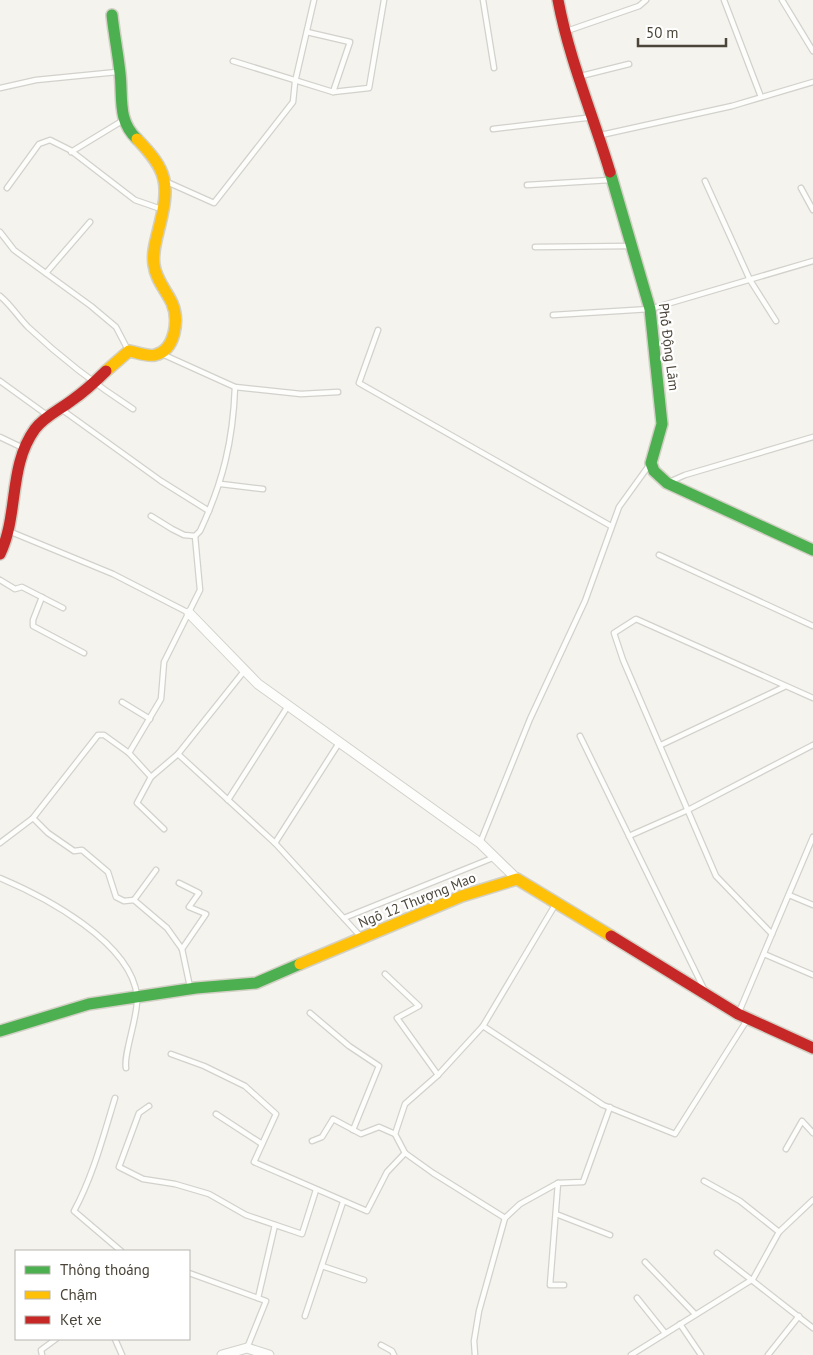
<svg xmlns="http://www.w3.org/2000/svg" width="813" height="1355" viewBox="0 0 813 1355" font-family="'PT Sans',sans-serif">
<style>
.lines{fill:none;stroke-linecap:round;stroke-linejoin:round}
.lane-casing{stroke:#d2d1cb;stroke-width:7}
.street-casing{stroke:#d2d1cb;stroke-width:11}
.fast-casing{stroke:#d3d0c5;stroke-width:14}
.slow-casing{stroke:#d3d0c5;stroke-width:14}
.jam-casing{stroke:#d3d0c5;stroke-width:14}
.lane{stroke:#fdfdfc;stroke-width:4.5}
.street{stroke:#fdfdfc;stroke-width:9}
.fast{stroke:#4caf50;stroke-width:11}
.slow{stroke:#ffc107;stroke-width:11}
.jam{stroke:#c62828;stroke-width:11}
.labels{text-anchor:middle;stroke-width:4.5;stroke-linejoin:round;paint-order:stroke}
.street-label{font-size:14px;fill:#4b4539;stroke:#fff}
</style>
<rect width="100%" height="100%" fill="#f4f3ee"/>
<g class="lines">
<!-- lane casing -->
<g class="lane-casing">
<g id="lane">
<path d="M483 0 494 68"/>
<path d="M724 0 761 97"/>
<path d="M782 0 813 51"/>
<path d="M307 32 350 42 333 92"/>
<path d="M564 32 639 6 646 0"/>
<path d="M233 61 333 92 369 88 384 0"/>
<path d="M581 76 629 64"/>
<path d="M0 88 36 80 117 72"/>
<path d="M493 129 594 117"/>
<path d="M601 135 732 106 813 82"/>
<path d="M71 152 122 121"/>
<path d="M705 181 750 280 776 321"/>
<path d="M167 182 214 203 293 102 295 82 314 0"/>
<path d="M527 185 610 180"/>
<path d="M7 188 39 144 50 140 70 150 135 200 161 209"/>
<path d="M801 188 813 210"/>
<path d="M0 232 14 250 91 306 116 327 128 350"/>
<path d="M535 247 630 246"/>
<path d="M46 273 90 222"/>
<path d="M0 296C12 306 18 317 28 327 61 358 96 385 133 409"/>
<path d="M553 315 650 309 813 261"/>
<path d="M378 330 359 383 611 526"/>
<path d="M162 354 235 387 301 394 338 392"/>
<path d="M0 381 47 415"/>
<path d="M61 409 161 481 209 511"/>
<path d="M0 437 23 448"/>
<path d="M669 482 685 475 813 437"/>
<path d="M221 484 263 489"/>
<path d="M151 516 172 529 184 535 195 536 200 531C223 482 233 441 235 387"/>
<path d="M11 532 113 574 189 613"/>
<path d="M659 555 813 626"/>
<path d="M0 580 15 589 22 587 63 608"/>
<path d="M42 597 33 620V626L84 653"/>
<path d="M122 702 150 719"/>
<path d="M580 736 704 989"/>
<path d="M661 745 784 687"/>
<path d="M129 753 161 699 164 662 200 590 195 536"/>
<path d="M178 754 275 843 362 938"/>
<path d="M151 777 178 754 245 670"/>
<path d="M228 800 288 706"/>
<path d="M33 818 48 833 74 851 82 850 108 872 116 897 124 901 134 900 167 928 182 949 190 987"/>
<path d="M629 836 688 810 813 745"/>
<path d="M0 843 33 818 98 735H104L129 753 151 777 137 803 164 829"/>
<path d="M275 843 339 743"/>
<path d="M480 843 530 719 585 601 619 507 650 464"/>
<path d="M0 878C45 897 131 942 137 996 139 1015 123 1054 126 1068"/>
<path d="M179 883 199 893 189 907 206 914 182 949"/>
<path d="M789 895 813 905"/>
<path d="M134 900 156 870"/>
<path d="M344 918 495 857"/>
<path d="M772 934 716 876 623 660 614 633 636 619 813 698"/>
<path d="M764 954 813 975"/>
<path d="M385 974 419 1006 397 1018 438 1075"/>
<path d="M739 1012 813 837"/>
<path d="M310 1013 349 1046 379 1066 353 1130"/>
<path d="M483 1026 603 1105 675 1134 747 1020"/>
<path d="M171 1054 204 1066 245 1086 276 1114 254 1162 367 1211 387 1172 405 1153"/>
<path d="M115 1098C103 1137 93 1176 74 1211L121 1251"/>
<path d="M149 1106 139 1113 119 1167 143 1179 175 1184 209 1194 246 1215 302 1234 316 1190"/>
<path d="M216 1114 262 1144"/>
<path d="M312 1141 322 1137 333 1119 361 1134 379 1127 395 1134"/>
<path d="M786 1149 802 1121 813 1133"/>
<path d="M704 1181 740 1201 779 1232"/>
<path d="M556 1214 610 1235"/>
<path d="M505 1218 433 1173 405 1153 395 1134 405 1104 438 1075 483 1026 555 905"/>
<path d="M717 1253 813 1328"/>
<path d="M645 1262 695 1314"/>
<path d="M322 1266 364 1280"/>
<path d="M189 1273 266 1301 247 1348"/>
<path d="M564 1285H550L558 1183 583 1182 610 1107"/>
<path d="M258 1298 275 1225"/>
<path d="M637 1298 665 1333"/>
<path d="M305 1316 343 1202"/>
<path d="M680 1324 701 1355"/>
<path d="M115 1339 122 1355"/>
<path d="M381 1345 392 1351 394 1355"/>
<path d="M42 1355 41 1350 56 1339"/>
<path d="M475 1355 474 1341 479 1311 505 1218 520 1204 558 1183"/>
<path d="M631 1355 753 1279 779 1232 813 1200"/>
<path d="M768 1355 799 1316"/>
</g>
</g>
<!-- street casing -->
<g class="street-casing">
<g id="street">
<path d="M189 613 258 684 480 843 517 879"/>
<path d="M222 1355 247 1348 269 1355"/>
</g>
</g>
<!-- fast casing -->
<g class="fast-casing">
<g id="fast">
<path d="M112 15C114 34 118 54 120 73 123 98 117 120 137 139"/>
<path d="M610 172 650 309 662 424 651 463 654 471 667 483 813 550"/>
<path d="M0 1031 89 1004 196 988 256 983 300 964"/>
</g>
</g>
<!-- slow casing -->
<g class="slow-casing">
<g id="slow">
<path d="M106 371 129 351C136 352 148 357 155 355 176 350 179 319 172 303 166 290 156 280 154 265 152 253 156 240 159 228 170 184 168 171 137 139"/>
<path d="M300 964 462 896 517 879 611 936"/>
</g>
</g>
<!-- jam casing -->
<g class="jam-casing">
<g id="jam">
<path d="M558 0C569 59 593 115 610 172"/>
<path d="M0 554C19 515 8 466 35 429 44 417 59 410 71 401 84 392 95 382 106 371"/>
<path d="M611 936 738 1014 813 1048"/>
</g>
</g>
<!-- lane -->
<use href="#lane" class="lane"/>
<!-- street -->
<use href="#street" class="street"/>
<!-- fast -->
<use href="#fast" class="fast"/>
<!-- slow -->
<use href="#slow" class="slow"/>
<!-- jam -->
<use href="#jam" class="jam"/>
</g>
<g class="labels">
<!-- street labels -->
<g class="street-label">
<text transform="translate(669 347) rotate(83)" y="5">Phố Động Lãm</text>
<text transform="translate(417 900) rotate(-22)" y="5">Ngõ 12 Thượng Mao</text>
</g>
</g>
<!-- legend -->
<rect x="15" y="1250" width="175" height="90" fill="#ffffff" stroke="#b7b5b0"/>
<rect x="25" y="1266" width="25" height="8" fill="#4caf50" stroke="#b7b5b0"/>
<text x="60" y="1275" font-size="15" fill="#4b4539">Thông thoáng</text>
<rect x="25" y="1291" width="25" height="8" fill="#ffc107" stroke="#b7b5b0"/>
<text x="60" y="1300" font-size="15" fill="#4b4539">Chậm</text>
<rect x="25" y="1316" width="25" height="8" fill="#c62828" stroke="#b7b5b0"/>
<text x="60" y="1325" font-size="15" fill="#4b4539">Kẹt xe</text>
<!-- scale -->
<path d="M638 38v8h88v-8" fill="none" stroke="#4b4539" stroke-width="2.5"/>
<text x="646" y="38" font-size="15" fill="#4b4539" stroke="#ffffff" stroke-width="4" paint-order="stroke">50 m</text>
</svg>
